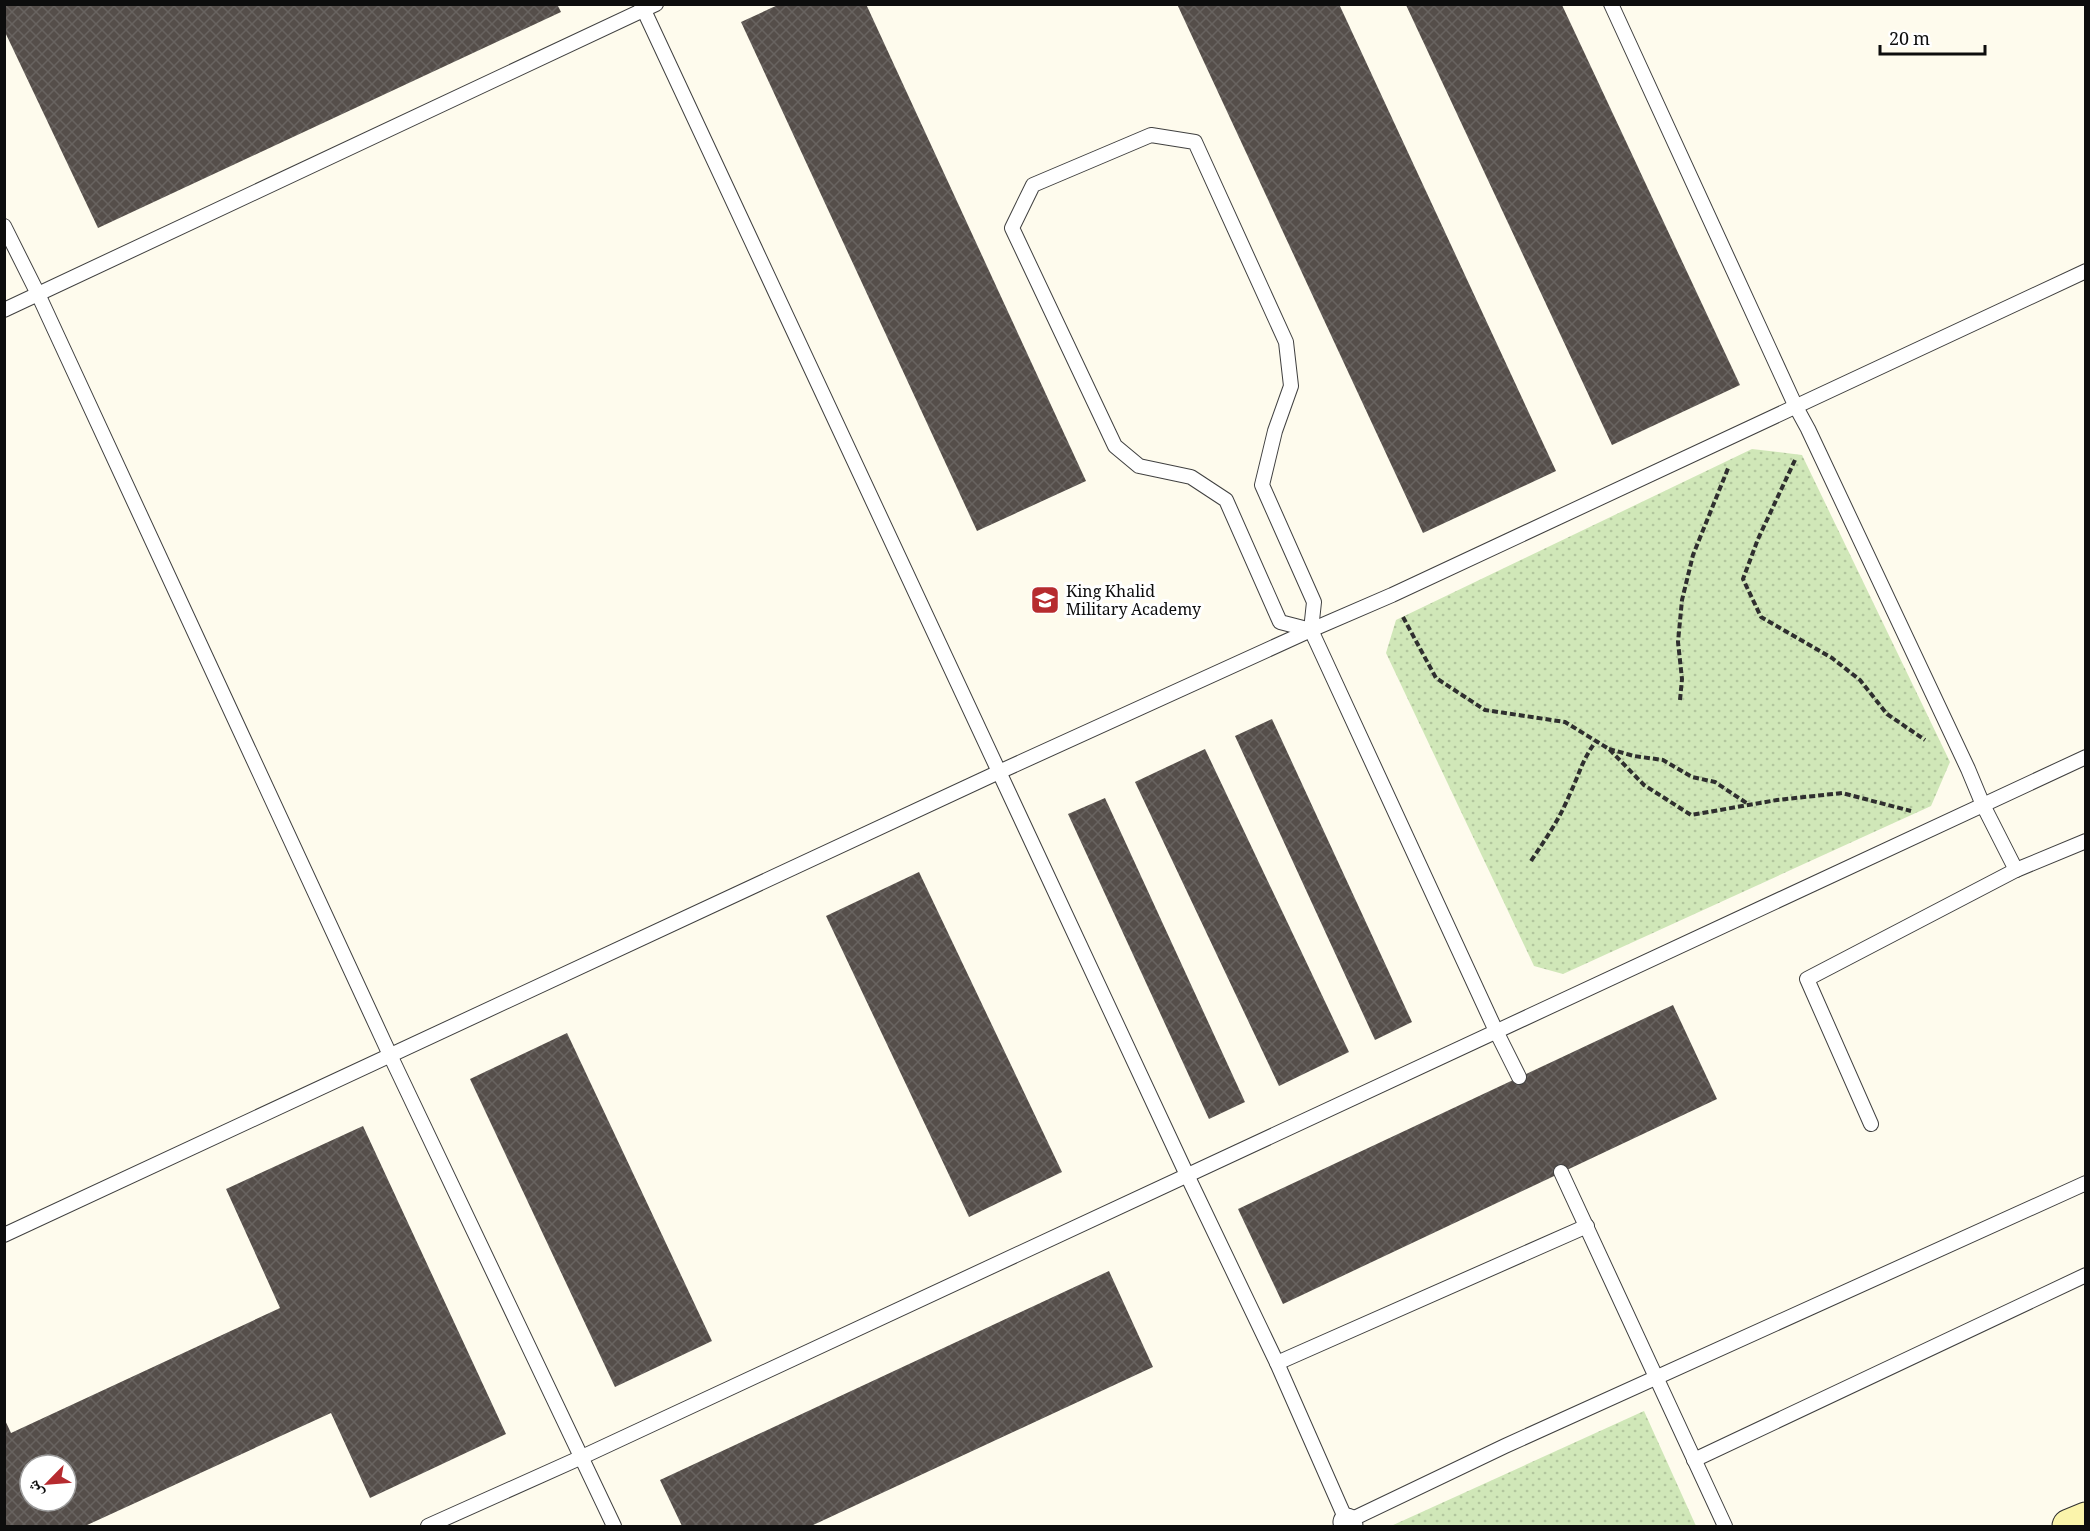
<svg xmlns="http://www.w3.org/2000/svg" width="2090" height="1531" viewBox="0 0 2090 1531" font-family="Georgia,'Noto Naskh Arabic',serif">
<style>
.grass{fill:url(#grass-dots)}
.building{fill:url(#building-cross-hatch);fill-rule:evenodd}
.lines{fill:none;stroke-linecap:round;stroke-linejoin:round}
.service-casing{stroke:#404040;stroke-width:16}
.minor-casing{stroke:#404040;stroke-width:29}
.secondary-casing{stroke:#2f2f2f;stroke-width:35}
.path{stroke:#2f2f2f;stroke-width:4;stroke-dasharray:6 3;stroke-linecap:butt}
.service{stroke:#fff;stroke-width:14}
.minor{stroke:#fff;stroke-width:27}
.secondary{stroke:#fbf4ab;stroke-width:33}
.labels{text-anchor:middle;stroke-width:6;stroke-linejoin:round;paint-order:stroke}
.poi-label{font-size:16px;fill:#0d0d0d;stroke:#fff;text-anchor:start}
</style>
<defs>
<pattern id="grass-dots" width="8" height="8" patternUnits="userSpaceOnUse" patternTransform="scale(1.5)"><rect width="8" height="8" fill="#d0e7b8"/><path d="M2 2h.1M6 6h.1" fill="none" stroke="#b1c59d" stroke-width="1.8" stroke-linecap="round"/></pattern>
<pattern id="building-cross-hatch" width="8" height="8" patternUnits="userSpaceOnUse" patternTransform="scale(1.5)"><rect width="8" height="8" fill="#554e4a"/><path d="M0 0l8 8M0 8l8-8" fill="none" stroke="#686360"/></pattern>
</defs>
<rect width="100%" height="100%" fill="#fefbed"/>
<!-- grass -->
<g class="grass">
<path d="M1752 449 1802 455 1950 762 1931 806 1563 974 1534 966 1386 653 1396 620Z"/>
<path d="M1644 1411 1696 1526H1391Z"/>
</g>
<!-- building -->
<g class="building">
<path d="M4 4H557L561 12 98 228 4 30Z"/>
<path d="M780 4H866L1086 481 977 531 741 22Z"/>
<path d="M1177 4H1339L1556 471 1423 533Z"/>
<path d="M1406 5H1562L1740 385 1612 445Z"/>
<path d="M1272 719 1412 1022 1375 1040 1235 736Z"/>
<path d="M1205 749 1349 1052 1279 1086 1135 782Z"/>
<path d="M1105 798 1245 1102 1209 1119 1068 814Z"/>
<path d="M919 872 1062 1172 969 1217 826 916Z"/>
<path d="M1673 1005 1717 1099 1283 1304 1238 1209Z"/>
<path d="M567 1033 712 1341 615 1387 470 1079Z"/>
<path d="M363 1126 506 1434 370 1498 331 1413 85 1526H4V1418L11 1433 280 1308 226 1189ZM30 1465H66V1501H30Z"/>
<path d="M1109 1271 1153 1367 811 1526H682L660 1480Z"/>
</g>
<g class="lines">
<!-- service casing -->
<g class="service-casing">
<g id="service">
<path d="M641 4 1187 1175 1277 1363 1347 1522 1346 1525"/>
<path d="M1611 4 1796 407 1808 429 1968 769 1983 805 2016 870"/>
<path d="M4 226 38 294 390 1055 614 1526"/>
<path d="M4 310 656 4"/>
<path d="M1311 630 1280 622 1226 500 1191 477 1139 466 1115 446 1012 228 1033 185 1151 135 1195 142 1286 342 1291 386 1275 431 1262 485 1314 602 1311 630 1496 1031 1519 1077"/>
<path d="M1871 1124 1807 979 2016 870 2086 841"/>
<path d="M1561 1172 1725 1526"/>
<path d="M4 1235 999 772 1311 630 1392 595 2086 271"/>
<path d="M1277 1363 1587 1226"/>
<path d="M1694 1460 2086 1275"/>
<path d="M1344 1523 1505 1446 2086 1183"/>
<path d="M428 1526 582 1457 2086 757"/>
</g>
</g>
<!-- minor casing -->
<g class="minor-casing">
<path id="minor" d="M1347 1522 1349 1526"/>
</g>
<!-- secondary casing -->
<g class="secondary-casing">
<path id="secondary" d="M2069 1526 2086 1519"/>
</g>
<!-- path -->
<g class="path">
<path d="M1795 460 1758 539 1743 579 1761 617 1832 658 1860 680 1887 714 1925 740"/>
<path d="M1403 617 1436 678 1485 710 1565 722 1609 749 1644 785 1691 815 1777 800 1842 793 1911 811"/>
<path d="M1680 700 1682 679 1678 642 1682 600 1693 555 1729 466"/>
<path d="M1609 749 1634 756 1663 760 1692 777 1715 782 1748 804"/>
<path d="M1531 861C1545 840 1559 820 1569 796 1579 775 1582 760 1596 741"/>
</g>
<!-- service -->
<use href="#service" class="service"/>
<!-- minor -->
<use href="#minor" class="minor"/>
<!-- secondary -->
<use href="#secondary" class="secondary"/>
</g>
<!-- icons -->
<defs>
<g id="university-square" transform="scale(1.5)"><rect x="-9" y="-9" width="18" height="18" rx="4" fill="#b62b2f" stroke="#fff"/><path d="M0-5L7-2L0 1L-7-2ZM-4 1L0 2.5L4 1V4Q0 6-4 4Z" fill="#fff"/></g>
</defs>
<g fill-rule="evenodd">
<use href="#university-square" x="1045" y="600"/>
</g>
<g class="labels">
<!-- poi labels -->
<g class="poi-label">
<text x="1066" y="597">King Khalid<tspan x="1066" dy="18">Military Academy</tspan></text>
</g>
</g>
<!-- border -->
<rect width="2090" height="1531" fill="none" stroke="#0d0d0d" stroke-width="12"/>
<!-- north arrow -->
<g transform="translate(48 1483) rotate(245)"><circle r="28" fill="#ffffff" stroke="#9e9e9e" stroke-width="1.5"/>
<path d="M0-4.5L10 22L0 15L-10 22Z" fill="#b62b2f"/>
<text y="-9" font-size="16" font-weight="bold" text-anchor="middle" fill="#0d0d0d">ش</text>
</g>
<!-- scale -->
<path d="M1880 45v9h105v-9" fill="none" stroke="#0d0d0d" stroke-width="3"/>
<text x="1889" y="45" font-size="18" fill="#0d0d0d" stroke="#ffffff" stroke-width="4.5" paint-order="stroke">20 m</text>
</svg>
